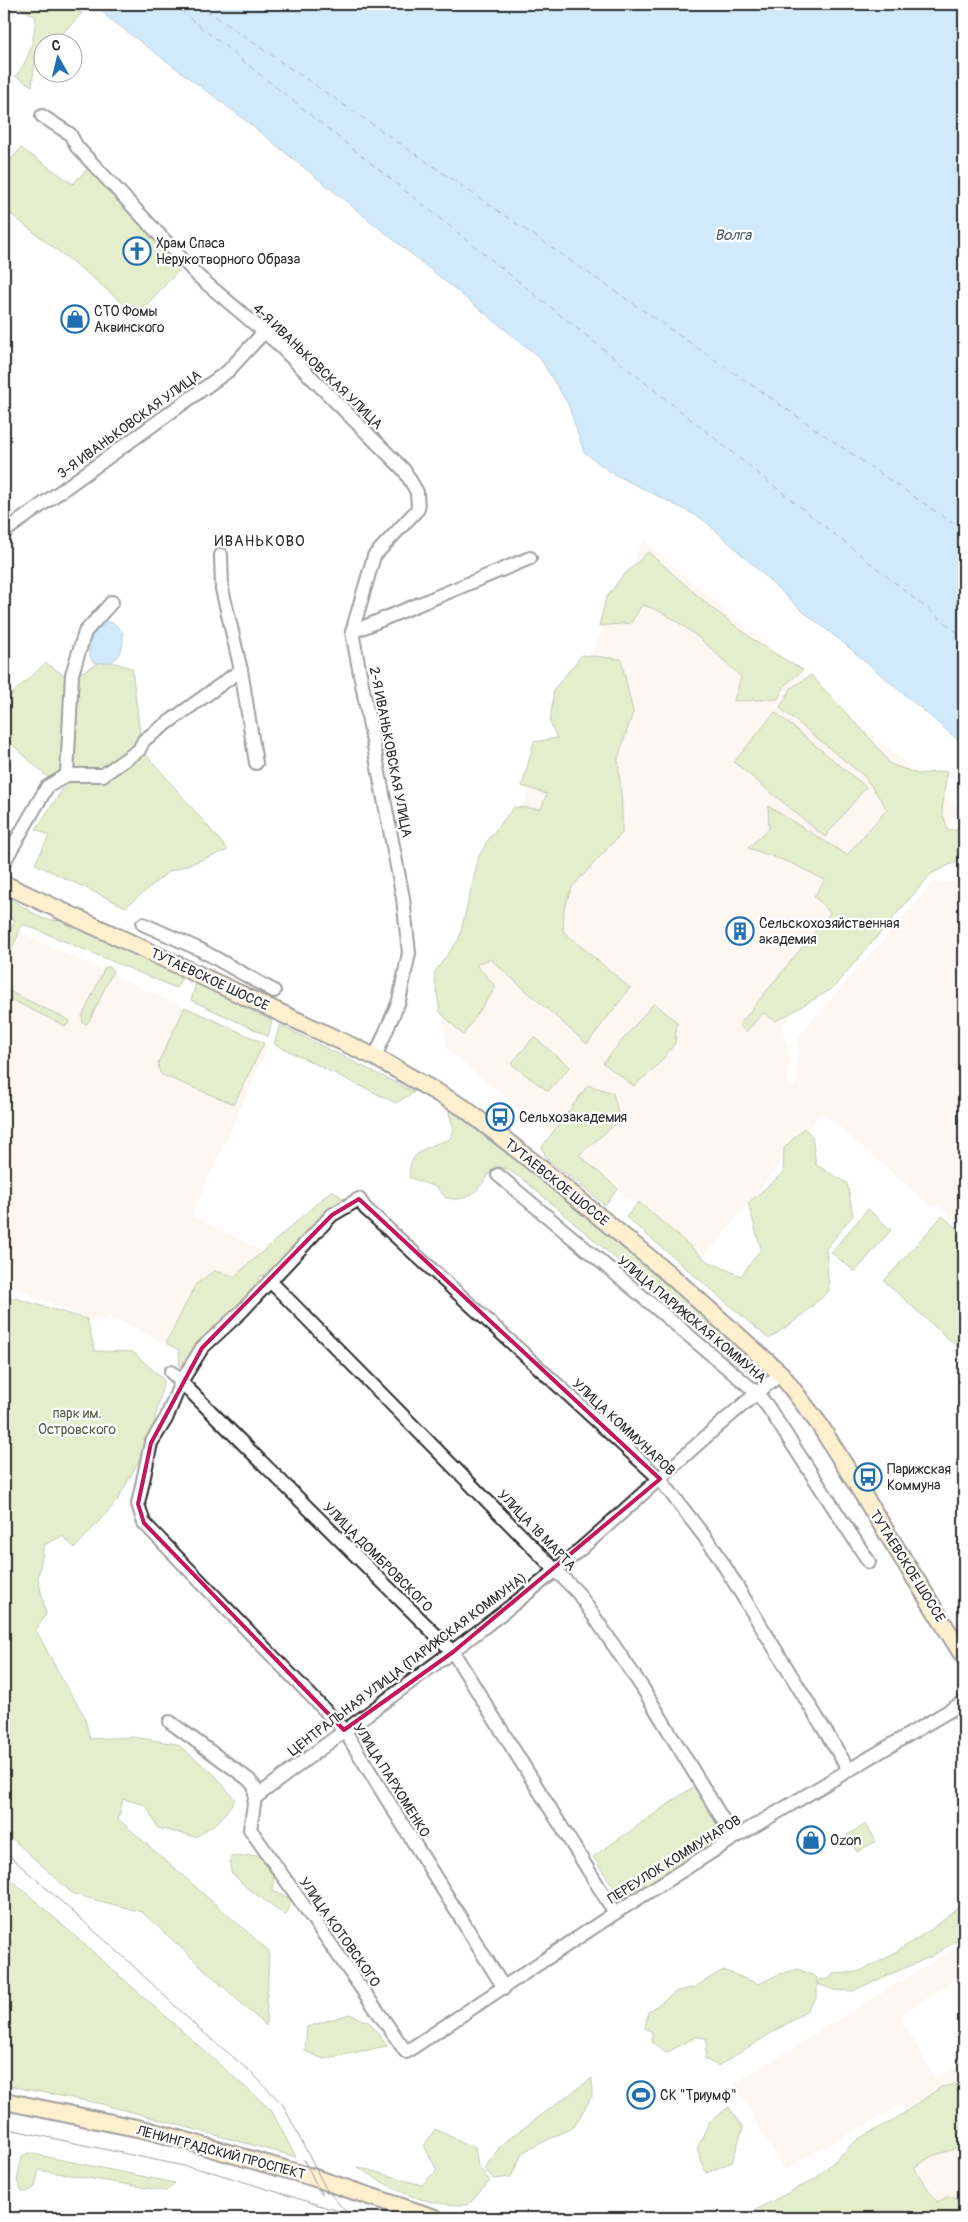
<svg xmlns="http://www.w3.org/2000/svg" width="968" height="2222" viewBox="0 0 968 2222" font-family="Pangolin,sans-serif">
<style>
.built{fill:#f9eee1}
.green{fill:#c5da8f;stroke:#78825d}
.water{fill:#97d1f7;stroke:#6c8fa5}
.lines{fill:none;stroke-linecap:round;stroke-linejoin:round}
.ferry{stroke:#4b5d68;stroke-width:1;stroke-dasharray:6 5;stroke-linecap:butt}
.minor-casing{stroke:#2b2b2b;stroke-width:16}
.major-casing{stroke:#2b2b2b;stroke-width:20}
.minor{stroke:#fff;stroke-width:12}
.major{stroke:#fdde96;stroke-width:16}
.tram{stroke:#2b2b2b;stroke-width:1}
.marked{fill:none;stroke:#c2185b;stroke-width:4;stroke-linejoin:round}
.labels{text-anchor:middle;stroke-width:4.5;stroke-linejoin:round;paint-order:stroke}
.poi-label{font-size:14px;fill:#2b2b2b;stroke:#fff;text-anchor:start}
.street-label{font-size:14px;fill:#2b2b2b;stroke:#fff}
.park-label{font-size:14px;fill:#596049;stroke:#fff}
.water-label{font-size:15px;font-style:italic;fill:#4b5d68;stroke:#fff}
.neighbourhood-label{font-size:15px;letter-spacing:1px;fill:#2b2b2b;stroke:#fff}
</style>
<rect width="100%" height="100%" fill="#fff"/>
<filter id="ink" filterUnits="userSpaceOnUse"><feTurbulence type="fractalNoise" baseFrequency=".02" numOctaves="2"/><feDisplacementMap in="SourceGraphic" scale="10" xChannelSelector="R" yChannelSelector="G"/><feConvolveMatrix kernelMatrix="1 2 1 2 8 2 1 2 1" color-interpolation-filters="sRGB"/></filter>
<g filter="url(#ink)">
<!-- built -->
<g class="built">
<path d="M643 540 960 810 782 1027 791 1060 787 1082 795 1089 799 1035 934 882H964V1227L937 1205 930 1206 822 1112 702 1260 447 1049 440 987Z"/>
<path d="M4 925 269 1046 192 1215 267 1254 181 1350 109 1317 96 1323 4 1282Z"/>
<path d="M964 1942V1975L900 2015 935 2079 964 2062V2218H948L914 2168 932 2156 901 2105 784 2170 734 2084Z"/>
</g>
<!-- green -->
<g class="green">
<path d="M14 4H64L74 11 82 13C71 24 59 42 42 42V47L36 51 32 86 15 76C30 61 34 38 36 17Z"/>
<path d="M21 148 73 184 89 167 183 266 137 315 93 278 4 209V168Z"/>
<path d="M648 552 712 608 759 644 803 670 785 685 778 699 734 701 741 677C715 652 678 614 642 605L631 623 599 626 606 598 620 579Z"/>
<path d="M582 655 621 659 633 712 618 758 622 807V833L572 887 564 909 563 931 630 988 587 1044 490 959 476 965 496 987 463 1035 440 1012 434 973 459 939 479 856 490 837 514 807 541 809 547 794 522 786 534 742 557 738 550 723 554 689Z"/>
<path d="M104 660 132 668 141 742 101 771H71L77 675Z"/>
<path d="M46 663 68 678 63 772 55 784 4 737V701Z"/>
<path d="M811 675 875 744 890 764 918 774 947 771 942 812 948 830H964V858L931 874 832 989 776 1021 763 1013 746 1032 739 1025 830 913 814 896 825 880 791 863 748 848 769 828 768 806 847 855 887 809 865 777 780 708 791 688Z"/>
<path d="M775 712 866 787 825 837 734 762Z"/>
<path d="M146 754 228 850 168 872 126 907 35 864 49 836 36 829 70 778 104 780Z"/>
<path d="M4 895 43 919 62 921 184 974 176 988 23 924 4 965V946L15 920 4 915Z"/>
<path d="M105 967H110L113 971 90 1020 87 1024 83 1023 82 1017Z"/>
<path d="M196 983 272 1021 268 1036 191 1000Z"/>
<path d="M4 989 69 1020 70 1023 65 1026 4 996Z"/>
<path d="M654 1003 677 1022 675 1043 658 1065 634 1086 603 1063Z"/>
<path d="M185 1007 264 1043 234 1104 162 1075 159 1070 158 1063Z"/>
<path d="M280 1025 414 1092 396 1103 274 1044Z"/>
<path d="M534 1037 570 1067 548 1091 511 1064Z"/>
<path d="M588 1085 613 1093 620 1120 579 1155 618 1189 605 1205 546 1158 542 1147Z"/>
<path d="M450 1109 462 1113 519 1157 765 1370 768 1376 761 1382 753 1376 524 1180 507 1169 495 1166C480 1184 475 1204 446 1198L436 1187 410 1178C406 1151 430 1146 450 1139L454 1130 449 1113Z"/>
<path d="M804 1128 812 1136 816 1165 847 1183 853 1215 826 1249 829 1291 796 1320 769 1339 626 1217 639 1202 707 1261 741 1276 761 1249 748 1203 783 1173 784 1148Z"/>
<path d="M332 1190 352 1205 277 1276H260L255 1295 202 1348 200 1364 190 1372H180L179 1350 166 1343 196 1284 214 1271 235 1276Z"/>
<path d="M868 1209 891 1230 855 1272 831 1252Z"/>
<path d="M942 1216 964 1235V1353L884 1281Z"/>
<path d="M4 1295 87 1319 95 1351 133 1352 164 1380 150 1440 117 1501 75 1548 62 1536 44 1545 38 1578 46 1614 36 1630 64 1683 84 1715 90 1739 132 1737 177 1744 215 1775 235 1800 219 1821 196 1837 158 1828 146 1805 123 1799 118 1819 269 1951 266 2026 142 1912 73 1894 4 1831Z"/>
<path d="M697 1784 730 1836 622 1899 593 1857Z"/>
<path d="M866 1824 876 1841 857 1852 847 1835Z"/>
<path d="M259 1855 274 1878 273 1891 291 1899 286 1915 247 1888 231 1872 230 1857Z"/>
<path d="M6 1875 271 2110 296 2157 102 2104 4 2085V1948L11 1954V1941L4 1931V1879Z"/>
<path d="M964 1903V1936L932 1956 852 1991 834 1990 818 1984 817 1981V1997L804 2013 718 2066 705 2059 707 2038 696 2037 666 2053 652 2042V2032L645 2028 648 2012 677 1991 693 1988 723 1970 759 1984 777 1975 798 1969 816 1977 817 1980 830 1979 833 1974 858 1972 883 1960 932 1929Z"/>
<path d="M349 2014 369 2022 387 2046 323 2059 305 2051 307 2027Z"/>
<path d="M592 2078V2096L574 2127 523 2152 511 2177 494 2179 484 2169 502 2144Z"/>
<path d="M958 2084 964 2089V2146L932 2156 914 2168 937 2202 949 2196 959 2200 964 2197V2217L963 2218H740L815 2179 858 2139 897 2118 941 2087Z"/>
<path d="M729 2107 743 2128 732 2162 706 2173 697 2149 709 2122Z"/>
<path d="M435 2129 475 2148 478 2166 490 2181 468 2205C423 2206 395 2191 358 2167L422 2185 437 2170 424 2146Z"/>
<path d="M28 2153 175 2183 166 2191 39 2170 35 2187 27 2192 21 2191 17 2181 22 2156Z"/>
</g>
<!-- water -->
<g class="water">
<path d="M97 4H964V745L841 641 801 610 723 537 701 518 610 472 584 452 568 404 539 357 240 116 106 16Z"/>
<path d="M106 622 114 623 123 633C124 656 116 666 93 662 82 642 93 635 106 622Z"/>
</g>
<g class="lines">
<!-- ferry -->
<g class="ferry">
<path d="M172 4 964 638"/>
<path d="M197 4 964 531"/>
</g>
<!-- minor casing -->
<g class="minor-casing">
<g id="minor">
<path d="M42 116 70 134 77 147 199 277 277 343 404 470 417 492 418 509 374 556 352 632 403 898 409 953 399 1001 375 1057"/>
<path d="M4 532 228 371 264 332"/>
<path d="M221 555 222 589 241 670 256 763"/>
<path d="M352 632 530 558"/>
<path d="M67 775H103L139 750 144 740 241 670"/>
<path d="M4 862 47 787 67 775 72 674 85 632 112 602"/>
<path d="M143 924 201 950 274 991"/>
<path d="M498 1175 757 1393 768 1407 869 1562"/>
<path d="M270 1281 578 1593 642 1687 734 1838"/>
<path d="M171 1372 453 1652 615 1913"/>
<path d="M781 1374C702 1435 632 1507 556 1570 459 1650 355 1721 255 1798L250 1829 406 2052 615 1913 734 1838 964 1702"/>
<path d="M170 1722 248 1779 255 1787V1798"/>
<path d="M504 1988 344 1730 144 1523 138 1504 151 1443 166 1419 181 1382 202 1348 242 1311 332 1215 359 1199 365 1208 660 1479 714 1549 849 1770"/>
</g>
</g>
<!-- major casing -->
<g class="major-casing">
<g id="major">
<path d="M4 884 375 1057 464 1108 533 1162 669 1274 781 1374 819 1424 964 1657"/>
<path d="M4 2101 151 2131 312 2177 435 2218"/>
</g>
</g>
<!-- minor -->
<use href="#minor" class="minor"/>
<!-- major -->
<use href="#major" class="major"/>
<!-- tram -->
<g class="tram">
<path d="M4 1851 125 1958 196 2026 252 2073 283 2105 325 2187 342 2208 351 2215"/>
<path d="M4 2128 212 2172 361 2218"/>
<path d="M304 2160 322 2195"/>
</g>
</g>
</g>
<!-- marked area -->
<path d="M0 0H968V2222H0ZM359 1199 660 1479 453 1652 344 1730 144 1523 138 1504 151 1443 202 1348 332 1215Z" fill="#fff" fill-opacity=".55" fill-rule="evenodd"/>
<path class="marked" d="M359 1199 660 1479 453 1652 344 1730 144 1523 138 1504 151 1443 202 1348 332 1215Z"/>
<!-- icons -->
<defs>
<g id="church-ring" transform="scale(1.4375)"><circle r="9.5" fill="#fff" stroke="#1f6fb2" stroke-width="1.5"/><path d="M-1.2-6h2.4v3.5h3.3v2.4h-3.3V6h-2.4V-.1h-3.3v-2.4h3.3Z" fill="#1f6fb2"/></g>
<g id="shop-ring" transform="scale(1.4375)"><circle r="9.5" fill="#fff" stroke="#1f6fb2" stroke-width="1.5"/><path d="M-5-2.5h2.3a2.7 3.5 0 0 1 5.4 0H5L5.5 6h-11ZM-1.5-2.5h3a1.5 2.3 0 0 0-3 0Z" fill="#1f6fb2"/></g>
<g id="building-ring" transform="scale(1.4375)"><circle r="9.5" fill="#fff" stroke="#1f6fb2" stroke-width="1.5"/><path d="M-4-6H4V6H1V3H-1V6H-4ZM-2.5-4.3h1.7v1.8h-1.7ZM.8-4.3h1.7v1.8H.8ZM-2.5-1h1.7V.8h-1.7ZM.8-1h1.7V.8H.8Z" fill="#1f6fb2"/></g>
<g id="bus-ring" transform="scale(1.4375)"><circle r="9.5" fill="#fff" stroke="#1f6fb2" stroke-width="1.5"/><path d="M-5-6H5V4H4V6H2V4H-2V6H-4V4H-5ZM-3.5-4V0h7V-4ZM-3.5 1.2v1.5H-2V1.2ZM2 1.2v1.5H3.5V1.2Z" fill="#1f6fb2"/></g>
<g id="stadium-ring" transform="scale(1.4375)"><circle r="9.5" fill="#fff" stroke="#1f6fb2" stroke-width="1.5"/><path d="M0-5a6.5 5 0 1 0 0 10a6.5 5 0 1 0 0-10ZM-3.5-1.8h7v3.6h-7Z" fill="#1f6fb2"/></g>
</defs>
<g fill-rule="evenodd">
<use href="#church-ring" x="137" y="251"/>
<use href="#shop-ring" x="75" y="319"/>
<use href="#building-ring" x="740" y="931"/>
<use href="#bus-ring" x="500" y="1117"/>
<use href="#bus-ring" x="868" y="1477"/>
<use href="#shop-ring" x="811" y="1840"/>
<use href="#stadium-ring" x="641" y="2095"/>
</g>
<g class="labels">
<!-- poi labels -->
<g class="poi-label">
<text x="156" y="248">Храм Спаса<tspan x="156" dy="16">Нерукотворного Образа</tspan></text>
<text x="94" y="316">СТО Фомы<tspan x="94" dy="16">Аквинского</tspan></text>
<text x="759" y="928">Сельскохозяйственная<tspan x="759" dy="16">академия</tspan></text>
<text x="519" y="1122">Сельхозакадемия</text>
<text x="887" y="1474">Парижская<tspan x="887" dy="16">Коммуна</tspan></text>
<text x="830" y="1845">Ozon</text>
<text x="660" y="2100">СК "Триумф"</text>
</g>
<!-- street labels -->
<g class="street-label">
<text transform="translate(318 366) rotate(44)" y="5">4-Я ИВАНЬКОВСКАЯ УЛИЦА</text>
<text transform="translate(129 424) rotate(-36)" y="5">3-Я ИВАНЬКОВСКАЯ УЛИЦА</text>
<text transform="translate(391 752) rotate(79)" y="5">2-Я ИВАНЬКОВСКАЯ УЛИЦА</text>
<text transform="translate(210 979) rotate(25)" y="5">ТУТАЕВСКОЕ ШОССЕ</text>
<text transform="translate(557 1182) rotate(39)" y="5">ТУТАЕВСКОЕ ШОССЕ</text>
<text transform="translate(692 1319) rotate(40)" y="5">УЛИЦА ПАРИЖСКАЯ КОММУНА</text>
<text transform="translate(624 1427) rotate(43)" y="5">УЛИЦА КОММУНАРОВ</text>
<text transform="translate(537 1530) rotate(46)" y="5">УЛИЦА 18 МАРТА</text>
<text transform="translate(378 1557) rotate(45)" y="5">УЛИЦА ДОМБРОВСКОГО</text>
<text transform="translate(908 1566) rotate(58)" y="5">ТУТАЕВСКОЕ ШОССЕ</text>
<text transform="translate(407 1664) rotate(-37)" y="5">ЦЕНТРАЛЬНАЯ УЛИЦА (ПАРИЖСКАЯ КОММУНА)</text>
<text transform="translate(392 1780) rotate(58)" y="5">УЛИЦА ПАРХОМЕНКО</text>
<text transform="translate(674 1859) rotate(-32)" y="5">ПЕРЕУЛОК КОММУНАРОВ</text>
<text transform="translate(340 1932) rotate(55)" y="5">УЛИЦА КОТОВСКОГО</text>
<text transform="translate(221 2152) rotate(15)" y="5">ЛЕНИНГРАДСКИЙ ПРОСПЕКТ</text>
</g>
<!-- park labels -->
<g class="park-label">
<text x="77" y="1418">парк им.<tspan x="77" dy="16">Островского</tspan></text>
</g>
<!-- water labels -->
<g class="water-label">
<text x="733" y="240">Волга</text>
</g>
<!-- neighbourhood labels -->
<g class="neighbourhood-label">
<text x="260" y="546">ИВАНЬКОВО</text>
</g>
</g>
<!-- margin -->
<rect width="968" height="2222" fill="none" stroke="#fff" stroke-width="20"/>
<rect x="10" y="10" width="948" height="2202" fill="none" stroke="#2b2b2b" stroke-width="2" filter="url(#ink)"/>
<!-- north arrow -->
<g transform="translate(58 58) rotate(352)"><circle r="24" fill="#ffffff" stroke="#aaaaaa"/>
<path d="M0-4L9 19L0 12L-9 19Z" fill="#1f6fb2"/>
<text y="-8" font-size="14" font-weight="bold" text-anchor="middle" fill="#2b2b2b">С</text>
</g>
</svg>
